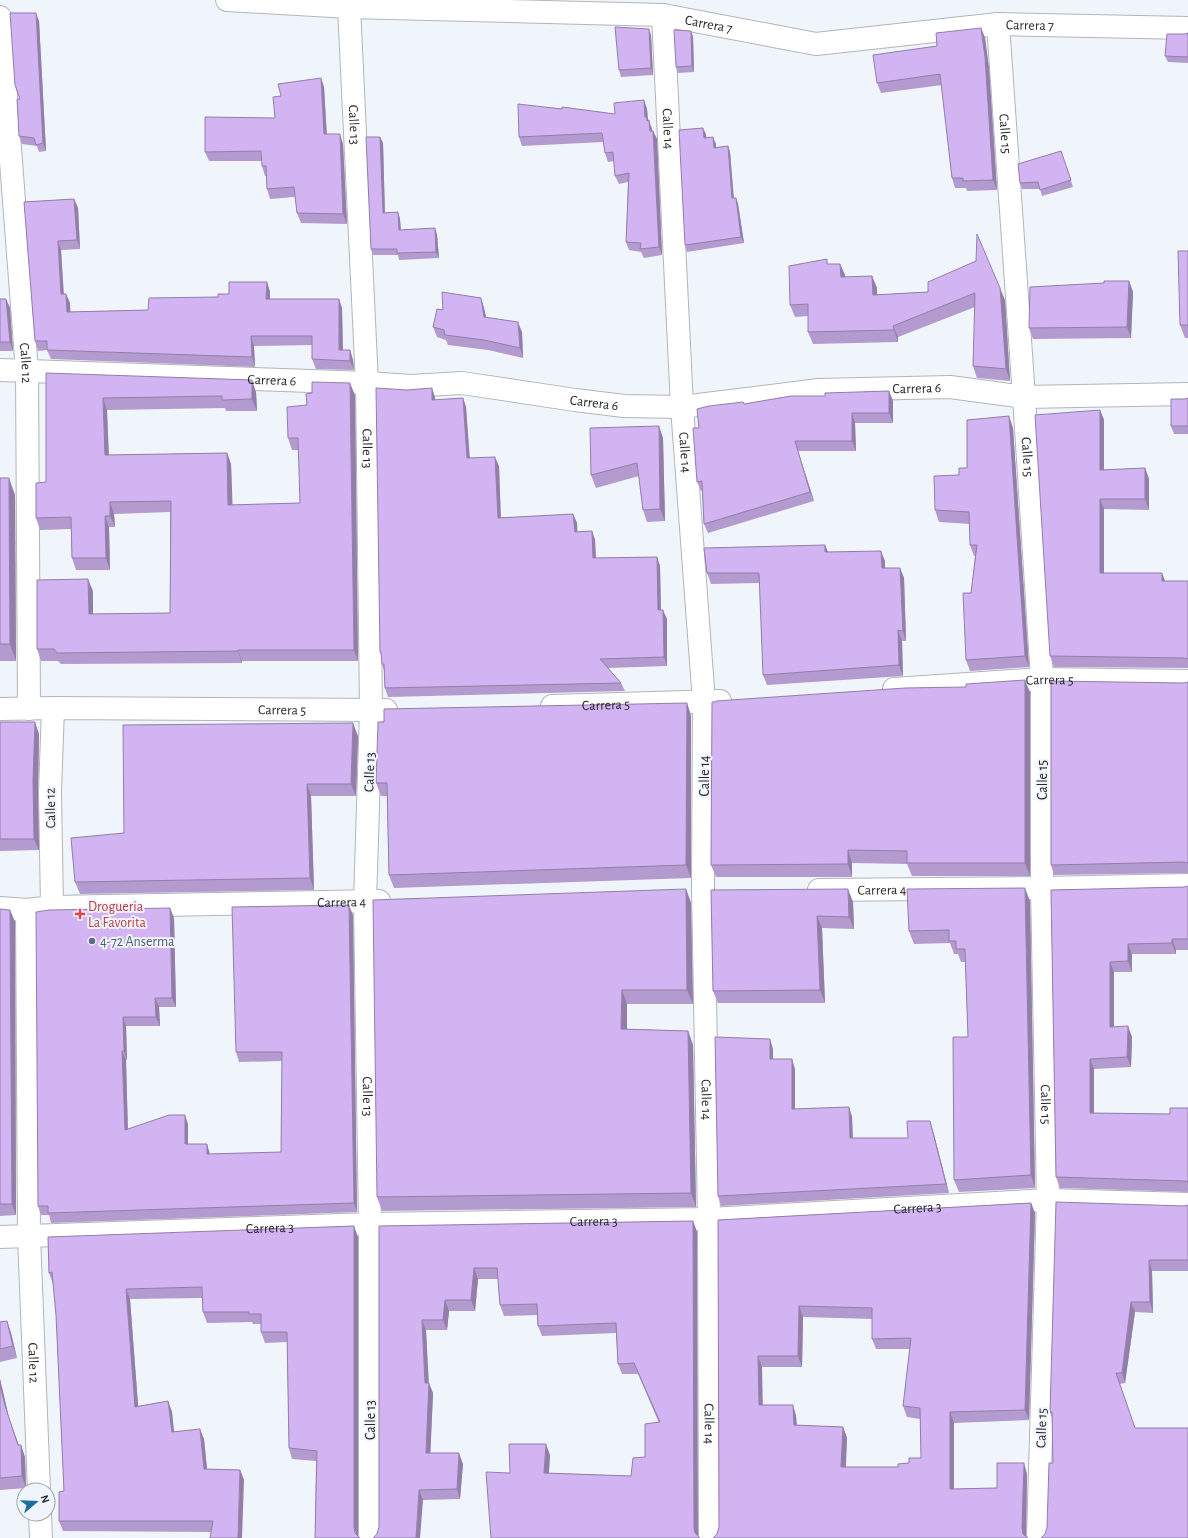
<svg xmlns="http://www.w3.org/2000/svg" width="1188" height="1538" viewBox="0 0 1188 1538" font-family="'Alegreya Sans',sans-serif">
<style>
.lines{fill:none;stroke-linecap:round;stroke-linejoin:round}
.minor-casing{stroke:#b1b5ba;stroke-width:24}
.minor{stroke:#fff;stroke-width:22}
.wall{fill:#b49bcf;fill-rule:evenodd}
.shaded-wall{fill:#927ea9}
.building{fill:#d1b4f1;stroke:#927ea9;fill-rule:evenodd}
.health-dot{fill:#e0444e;stroke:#f0f5fb;stroke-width:1.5}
.service-dot{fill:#5c6f8a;stroke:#f0f5fb;stroke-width:1.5}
.labels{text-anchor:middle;stroke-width:4;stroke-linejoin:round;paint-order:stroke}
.street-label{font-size:14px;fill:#252729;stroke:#f0f5fb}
.health-label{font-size:14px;fill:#be3a42;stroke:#f0f5fb;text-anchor:start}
.service-label{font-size:14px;fill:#4e5e75;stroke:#f0f5fb;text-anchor:start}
</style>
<rect width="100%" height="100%" fill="#f0f5fb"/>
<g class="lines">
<!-- minor casing -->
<g class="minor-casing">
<g id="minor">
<path id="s1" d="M227 0 349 7 663 15 816 44 998 24 1188 28"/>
<path id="s2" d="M349 7 367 383 371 710 365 902 370 1224V1538"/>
<path id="s3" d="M663 15 682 407 704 702 703 890 709 1219 710 1538"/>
<path id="s4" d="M0 17 27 371 29 709"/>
<path id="s5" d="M998 24 1024 397 1042 679V888L1048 1200 1038 1538"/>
<path id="s6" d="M0 370 367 383 411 386 462 383 575 400 624 406 682 407 819 390 950 387 1024 397 1188 394"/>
<path id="s7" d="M894 689 1042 679 1188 681"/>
<path id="s8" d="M552 706 720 701"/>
<path id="s9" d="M0 709 53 708 386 710"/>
<path id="s10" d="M819 890 1042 888 1188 885"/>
<path d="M52 907 50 792 53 708"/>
<path id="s11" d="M0 908 27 910 52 907 379 901"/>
<path id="s12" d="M27 910 29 1236 39 1490"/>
<path id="s13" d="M0 1237 370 1224 709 1219 1048 1200 1188 1204"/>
<path d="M40 1514 41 1538"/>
</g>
</g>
<!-- minor -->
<use href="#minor" class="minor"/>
</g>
<!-- wall -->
<g class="wall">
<path d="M39 21 46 151 39 152 37 146 22 144 19 136 20 99Z"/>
<path d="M981 28 985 38 989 68 997 190 967 191 966 188H955L952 178 942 85 881 93 877 83 937 46Z"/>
<path d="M691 31 693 37 694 72 678 73 676 67Z"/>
<path d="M1188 33V63L1168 62 1165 56 1185 34Z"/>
<path d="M651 35 653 75 621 77 619 70Z"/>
<path d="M321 78 324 87 327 134 343 144 347 224 301 223 297 213 295 197 270 199 267 189 266 176H265L262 166V161H209L205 152 275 118 281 96Z"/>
<path d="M644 100 647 109 648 121 652 131H653L657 139 662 255 644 258 641 252 629 250 626 242 628 182 619 184 615 176 614 161 608 162 605 153 604 142 522 146 519 137 615 114Z"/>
<path d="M706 134V138L716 144V147L728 146 730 152 734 198H736L738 204 744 243 687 252 685 245Z"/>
<path d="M380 137 383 143 385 213 398 212 400 219 401 230 435 228 437 235 439 258 399 260 398 255H373L371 249Z"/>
<path d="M1061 151 1073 187 1042 196 1040 189H1022L1020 183Z"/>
<path d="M74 199 78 208 80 249 61 250 64 294H66L70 303V312L148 310 218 297 267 282 270 292V299L342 308 343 350H350L353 360 354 370 316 369 312 359V345L254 346 255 367 51 359 47 350 38 351 35 341 24 202Z"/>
<path d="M1188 251V338H1185L1180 325Z"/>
<path d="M829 264H840L845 275V277L872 276 877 288V295L928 292V282L1005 300 1010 381 977 378 973 366 975 307 898 337V342L813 344 808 332V316L795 317 790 305Z"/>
<path d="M1129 281 1133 292 1131 338 1033 339 1029 328 1104 283Z"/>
<path d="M481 298 484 308 486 317 522 332 523 358 488 350 448 345 446 340 437 337 433 327 443 310Z"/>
<path d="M0 299H6L10 308 13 351H0Z"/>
<path d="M46 373 256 392 257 411H226L225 408 107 410 109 455 227 453 231 464 232 505 300 503 299 450H292L288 438 307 405 355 395 358 661H242V663L61 664 58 661H41L37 649 93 591V614L170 613V512L114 514 115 527H109L110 570H76L72 558 71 529 40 530 36 518 46 482Z"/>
<path d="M889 391 893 401V423H855L856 451H798L814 501 708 533 704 524 702 491H701L697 482 699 428 744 404 825 396Z"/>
<path d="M435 397V400L463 398 466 407 470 458 499 466 501 518 573 514 577 523V532L592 531 595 540 596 558 657 557 660 566 661 610 667 619V666L608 668 621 683 625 691 388 697 385 688 384 670 382 664V658L380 652Z"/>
<path d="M1188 398V434H1174L1171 426 1185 399Z"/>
<path d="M1100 410 1104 420V470L1145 468 1149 479V510L1104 509V573L1165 581H1188V668L1054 667 1050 656Z"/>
<path d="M1013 428 1029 667 970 671 966 660 971 593 975 556H974L970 545V524L939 522 935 510 959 475Z"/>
<path d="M663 438 665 521 647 522 643 510 639 476 596 488 591 475Z"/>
<path d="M0 478 15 495 16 661H0Z"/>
<path d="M825 545 828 552 885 561V568H900L904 578 906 641H902L903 676 767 685 763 675 760 583 711 584 707 573Z"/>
<path d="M1188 682V873L1054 875 1051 865 1184 683Z"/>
<path d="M1030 692V876H912L907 864 852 863V877H716L711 865Z"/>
<path d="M687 703 691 716V878L394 888 389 875 387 796H381L376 783 384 722Z"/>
<path d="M0 722 39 734 38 792 39 850 0 851Z"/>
<path d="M358 736 356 796H311L314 890 80 894 75 882 124 833Z"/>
<path d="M1188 886V950H1176V954H1132V972H1114V1027L1132 1037 1131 1067 1094 1069V1113L1170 1114 1188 1108V1192L1060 1188 1056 1177 1051 890 1184 887Z"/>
<path d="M686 889 691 903 693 1004H627V1029L688 1031 693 1045 696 1207 382 1211 377 1197Z"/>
<path d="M711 890 853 902 854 929 822 928 825 1003H718L713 991Z"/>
<path d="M1030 901 1035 1188 959 1192 954 1180 968 1037 965 962H961L958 954H954L950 943 914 944 909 931Z"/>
<path d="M170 908 174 918 176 1007H159L160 1026H126L127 1060H126L128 1129 188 1124V1144L210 1154 281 1152 282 1061 239 1062 236 1052 353 915 357 1212 51 1223 49 1215H41L38 1206Z"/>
<path d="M0 909 10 910 15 922 16 1215 0 1216Z"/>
<path d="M773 1049V1059L795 1069V1109L849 1107 852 1117 853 1138H908L930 1121 933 1131 949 1193 721 1206 718 1196Z"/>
<path d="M1031 1203 1035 1213 1029 1420 954 1423V1489L997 1488 1027 1474 1026 1536 717 1534 719 1527 718 1220ZM803 1317 872 1319V1339L876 1349H910L903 1406 907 1417 920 1419 921 1458 909 1463 898 1467H846L847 1438 843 1427 797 1425 796 1416 793 1405H762V1367H802Z"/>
<path d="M1188 1205V1271H1152L1153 1313 1135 1312 1125 1383 1120 1384 1045 1534 1047 1528 1053 1463 1052 1418 1050 1412 1184 1206Z"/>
<path d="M693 1221 697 1232V1536L510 1473 550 1455 549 1473 631 1476 645 1457 659 1423 638 1374H622L618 1364 616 1333 542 1336 538 1326 537 1315 504 1316 500 1305 498 1279H478L475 1311H449L447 1330H426L428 1383 433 1393 430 1453 463 1464 460 1499 423 1500 377 1534 379 1527V1226Z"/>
<path d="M48 1237H358L315 1538 316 1461 292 1459 289 1448 287 1342 265 1343 261 1332V1324H253L252 1322 207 1323 203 1312 202 1298 130 1299 138 1406 168 1401 172 1412 174 1432 204 1439 207 1469 240 1470 244 1480 211 1532 63 1531 59 1521 64 1491 56 1315 53 1284 49 1273Z"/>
<path d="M7 1321 11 1333 17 1358 0 1362V1322Z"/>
<path d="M0 1379 9 1418 19 1445 25 1457 26 1488 0 1490Z"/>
</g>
<!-- shaded-wall -->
<g class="shaded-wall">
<path d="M36 13 39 21 46 151 43 143Z"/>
<path d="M981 28 985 38 989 68 997 190 993 180Z"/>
<path d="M649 29 651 35 653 75 651 68Z"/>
<path d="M691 31 693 37 694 72 692 66Z"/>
<path d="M321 78 324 87 327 144 324 134Z"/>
<path d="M644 100 647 109 648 121 649 120 652 129 653 140 645 117Z"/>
<path d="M703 128 706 134 707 145 704 138Z"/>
<path d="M653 131 657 139 662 255 659 247Z"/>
<path d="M340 134 343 144 347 224 343 214Z"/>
<path d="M380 137 383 143 385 219 383 213Z"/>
<path d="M713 137 716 144V154L714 148Z"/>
<path d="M728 146 730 152 734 204 732 198Z"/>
<path d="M736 198 738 204 744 243 741 237Z"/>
<path d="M74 199 78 208 80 249 77 240Z"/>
<path d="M398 212 400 219 401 236 399 230Z"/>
<path d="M435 228 437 235 439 258 436 252Z"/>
<path d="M58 241 61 250 64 303 61 294Z"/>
<path d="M840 264 845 275V289L841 277Z"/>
<path d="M872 276 877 288V307L873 295Z"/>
<path d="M1129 281 1133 292 1131 338 1127 327Z"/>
<path d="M267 282 270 292 269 308 266 299Z"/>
<path d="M1000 288 1005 300 1010 381 1006 369Z"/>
<path d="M66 294 70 303 71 322 67 312Z"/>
<path d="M481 298 484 308 488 327 484 317Z"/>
<path d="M6 299 10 308 13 351 10 342Z"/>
<path d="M339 299 342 308 343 359 339 350Z"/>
<path d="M518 322 522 332 523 358 520 348Z"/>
<path d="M893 326 898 337V342L894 330Z"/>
<path d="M251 336 254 346 255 367 252 357Z"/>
<path d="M350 350 353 360 354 370 350 361Z"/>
<path d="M252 380 256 392 257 411 252 399Z"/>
<path d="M350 383 355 395 358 661 354 650Z"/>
<path d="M432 388 435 397V409L432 400Z"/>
<path d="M889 391 893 401V423L889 413Z"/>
<path d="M103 398 107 410 109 467 105 455Z"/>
<path d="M463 398 466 407 470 467 467 458Z"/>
<path d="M1100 410 1104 420V481L1100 470Z"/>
<path d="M852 413 855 423 856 451 852 441Z"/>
<path d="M1009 416 1013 428 1029 667 1025 656Z"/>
<path d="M659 426 663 438 665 521 660 509Z"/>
<path d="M795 441 798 451 814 501 810 492Z"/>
<path d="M227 453 231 464 233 516 228 505Z"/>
<path d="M495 457 499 466 501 527 498 518Z"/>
<path d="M1145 468 1149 479V510L1145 499Z"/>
<path d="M9 478 15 495 16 661 10 644Z"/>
<path d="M1100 499 1104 509V584L1100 573Z"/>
<path d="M110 502 114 514 115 527 110 516Z"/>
<path d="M573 514 577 523 578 541 575 532Z"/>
<path d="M105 516 109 527 110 570 106 558Z"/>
<path d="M592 531 595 540 596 567 593 558Z"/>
<path d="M825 545 829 555 825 552Z"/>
<path d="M881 551 885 561V578L882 568Z"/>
<path d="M657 557 660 566 661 619 658 610Z"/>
<path d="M900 568 904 578 906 641 903 631Z"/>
<path d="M1162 573 1166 583 1162 581Z"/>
<path d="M88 579 93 591V626L89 614Z"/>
<path d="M663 610 667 619V666L664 657Z"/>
<path d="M898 630 902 641 903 676 899 665Z"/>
<path d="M238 650 242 661V663L238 651Z"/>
<path d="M1025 680 1030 692V876L1025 863Z"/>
<path d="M687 703 691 716V878L686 865Z"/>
<path d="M35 722 39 734 38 792 39 850 34 839 33 780Z"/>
<path d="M353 723 358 736 356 796 351 784Z"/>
<path d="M307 784 311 796 314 890 310 878Z"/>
<path d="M848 850 852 863V877L848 864Z"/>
<path d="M1025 888 1030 901 1035 1188 1031 1175Z"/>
<path d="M686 889 691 903 693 1004 687 990Z"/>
<path d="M848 889 853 902 854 929 849 917Z"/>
<path d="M349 905 353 915 357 1212 354 1203Z"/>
<path d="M170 908 174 918 176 1007 172 998Z"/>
<path d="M10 910 15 922 16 1215 12 1204Z"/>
<path d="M817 916 822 928 825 1003 820 990Z"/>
<path d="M1172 939 1176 950V954L1172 943Z"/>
<path d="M1128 944 1132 954V972L1128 961Z"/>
<path d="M1110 962 1114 972V1037L1110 1027Z"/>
<path d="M622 990 627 1004V1043L621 1029Z"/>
<path d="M155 998 159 1007 160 1026 156 1017Z"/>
<path d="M123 1017 126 1026 127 1060 124 1051Z"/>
<path d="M1128 1026 1132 1037 1131 1067 1127 1057Z"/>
<path d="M688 1031 693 1045 696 1207 691 1193Z"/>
<path d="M770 1039 773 1049V1069L770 1059Z"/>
<path d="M122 1051 126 1060 128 1140 125 1130Z"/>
<path d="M792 1059 795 1069V1119L792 1109Z"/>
<path d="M1090 1059 1094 1069V1124L1090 1113Z"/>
<path d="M849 1107 852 1117 853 1148 850 1138Z"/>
<path d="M185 1115 188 1124V1154L185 1144Z"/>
<path d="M930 1121 933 1131 949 1193 946 1184Z"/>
<path d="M207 1144 210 1154H207Z"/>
<path d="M1031 1203 1035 1213 1029 1420 1025 1410Z"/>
<path d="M693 1221 697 1232 698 1538H697L694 1528Z"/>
<path d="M354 1226 358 1237V1538H357L354 1527Z"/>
<path d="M1149 1260 1152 1271 1153 1313 1150 1302Z"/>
<path d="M474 1268 478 1279 475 1311 471 1300Z"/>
<path d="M126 1289 130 1299 139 1417 135 1407Z"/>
<path d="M445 1300 449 1311 447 1330 443 1320Z"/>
<path d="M1131 1302 1135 1312 1125 1383 1122 1373Z"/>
<path d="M799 1306 803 1317 802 1367 798 1356Z"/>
<path d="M422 1320 426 1330 429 1385V1383L433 1393 430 1463 426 1453 425 1383Z"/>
<path d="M7 1321 11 1333 17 1358 13 1346Z"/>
<path d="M758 1356 762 1367 763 1415 759 1405Z"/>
<path d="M0 1379 9 1418 21 1453V1445L25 1457 26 1488 22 1476 5 1406 0 1385Z"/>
<path d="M168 1401 172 1412 175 1443 172 1432Z"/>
<path d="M793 1405 796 1416 797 1435 794 1425Z"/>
<path d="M950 1412 954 1423V1499L950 1489Z"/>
<path d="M843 1427 847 1438 845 1478 841 1467Z"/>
<path d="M200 1429 204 1439 208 1479 204 1469Z"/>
<path d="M546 1444 550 1455 548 1483 544 1473Z"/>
<path d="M459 1453 463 1464 460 1499 457 1489Z"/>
<path d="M1024 1463 1027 1474 1026 1538 1023 1534 1022 1528Z"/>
<path d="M240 1470 244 1480 242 1538H238Z"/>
<path d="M419 1490 423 1500 420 1538H416Z"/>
</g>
<!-- building -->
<g class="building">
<path d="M10 13H36L43 143 36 145 34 138 19 136 17 99H20L15 85Z"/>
<path d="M615 27 649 29 651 68 619 70Z"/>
<path d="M981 28 985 57 993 180 963 181V178H952L940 74 877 83 873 55 937 46 936 33Z"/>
<path d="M674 30 691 31 692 66 676 67Z"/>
<path d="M1188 33V57L1165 56 1167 34H1185Z"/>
<path d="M321 78 324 134H340L343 214 297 213 294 187 267 189 266 166H262L261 151 205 152V117L275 118 273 97 281 96 278 84Z"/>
<path d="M644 100 645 117 647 118V121L649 120 650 131H653L659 247 640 249 641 243 626 242 629 173 615 176 613 152 605 153 602 133 519 137 518 104 562 109V107L615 114 614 103Z"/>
<path d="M703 128 704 138 713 137 714 148 728 146 732 198H736L741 237 685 245 679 130Z"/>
<path d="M366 137H380L383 213 398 212 399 230 435 228 436 252 397 253V249H371Z"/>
<path d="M1061 151 1071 180 1040 190 1038 182 1020 183 1018 164Z"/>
<path d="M74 199 77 240 58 241 61 294H66L67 312 148 310 149 298 218 297V294H229V282H267L266 299H339V350H350V361L312 359V336H251L252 357 47 350V341H35L24 202Z"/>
<path d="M977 234 1000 288 1006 369 973 366 975 293 893 326 894 330 808 332V304L790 305 789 266 827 259V264H840L841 277 872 276 873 295 928 292V282L976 261Z"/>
<path d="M1178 251H1188V325H1180Z"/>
<path d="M1104 281H1129L1127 327 1029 328 1030 287 1104 283Z"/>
<path d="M442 292 481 298 484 317 518 322 520 348 484 340 445 335 444 330 433 327 437 309 443 310Z"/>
<path d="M0 299H6L10 342H0Z"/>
<path d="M46 373 252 380V399L222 400V396L103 398 105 455 227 453 228 505 300 503 298 438H288L287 407 307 405 306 394 312 393V382L350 383 354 650H238V651L57 653 54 649H37V580L88 579 89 614 170 613 171 501 110 502V516H105L106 558H72L71 517 36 518V483L46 482Z"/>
<path d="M376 388 407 390 432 388V400L463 398 467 458 495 457 498 518 573 514 575 532 592 531 593 558 657 557 658 610H663L664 657 600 659 621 683 385 688 384 664H382L381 652H380Z"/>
<path d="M889 391V413H852V441H795L810 492 704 524 702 481 697 482 693 428H699L697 409 709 406 743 402 744 404 791 396H825V393Z"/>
<path d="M1188 398V426H1171V399H1185Z"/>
<path d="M1100 410V470L1145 468V499H1100V573H1162V581H1188V659L1184 658 1050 656 1035 415Z"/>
<path d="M1009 416 1025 656 966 660 963 593H971L977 545H970L969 512 935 510 934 476 959 475V468H967V420Z"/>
<path d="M659 426 660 509 643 510 637 463 591 475 590 428Z"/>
<path d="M0 478H9L10 644H0Z"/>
<path d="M825 545V552L881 551 882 568H900L903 631 898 630 899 665 763 675 759 573H707L704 548Z"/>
<path d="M1025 680V863H907V851L848 850V864L711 865 712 702H716V701L905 688 966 687V684Z"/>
<path d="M1051 681 1184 683 1188 682V863L1184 862 1051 865Z"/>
<path d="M687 703 686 865 389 875 387 783H376L378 722H384V709Z"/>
<path d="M0 722H35L33 780 34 839H0Z"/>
<path d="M353 723 351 784H307L310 878 75 882 71 838 124 833 123 725Z"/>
<path d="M1188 886V939H1172V943L1128 944V961L1110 962V1027L1128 1026 1127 1057 1090 1059V1113L1170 1114V1108H1188V1182L1185 1181 1056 1177 1051 890 1184 887Z"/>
<path d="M1025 888 1031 1175 954 1180 953 1037H968L965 949H956V941H949V930L909 931 907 889Z"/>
<path d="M686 889 687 990H622L621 1029 688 1031 691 1193 377 1197 373 900Z"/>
<path d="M848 889 849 917 817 916 820 990 713 991 711 890Z"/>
<path d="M349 905 354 1203 48 1213V1206H38L36 912 49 910 170 908 172 998H155L156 1017H123L124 1051H122L125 1130 169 1115H185V1144H207V1154L281 1152 282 1052H236L232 907Z"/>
<path d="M0 909 10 910 12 1204H0Z"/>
<path d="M715 1037 770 1039V1059H792V1109L849 1107 850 1138H908L907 1121H930L946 1184 718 1196Z"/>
<path d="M1056 1202 1184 1206 1188 1205V1260H1149L1150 1302H1131L1122 1373H1116L1135 1428H1188V1538H1041L1045 1534 1047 1528 1049 1463H1053L1052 1412H1050Z"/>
<path d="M1031 1203 1025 1410 950 1412V1489L997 1488V1463H1024L1022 1528 1023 1534 1028 1538H713L717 1534 719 1527 718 1220ZM799 1306 872 1308V1339L911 1338 903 1406 920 1408 921 1458H909V1463L898 1464V1467H841L843 1427 794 1425 793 1405H759L758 1356H798Z"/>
<path d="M693 1221 694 1528 695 1533 700 1538H491L486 1472 510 1473 509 1444H546L544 1473 631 1476 633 1458 645 1457V1424L660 1422 634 1363 618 1364 616 1323 538 1326 537 1304 500 1305 497 1268H474L471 1300H445L443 1320H422L425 1383H429L426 1453H459L457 1489 419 1490 416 1538H373L377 1534 379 1527V1226Z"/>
<path d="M354 1226V1527L355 1533 360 1538H315L317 1451 289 1448 287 1332H261V1314H249V1312H203L202 1287 126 1289 135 1407 168 1401 172 1432 200 1429 204 1469 240 1470 238 1538H210L213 1521H59V1492L64 1491 56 1315 52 1272 49 1273 48 1237Z"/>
<path d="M7 1321 13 1346 0 1349V1322Z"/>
<path d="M0 1385 5 1406 18 1445H21L22 1476 0 1478Z"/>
</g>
<!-- markers -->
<path class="health-dot" d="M78 908h4v4h4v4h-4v4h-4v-4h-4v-4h4z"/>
<circle class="service-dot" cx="92" cy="941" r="4"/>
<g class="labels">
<!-- street labels -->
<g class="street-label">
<text dy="5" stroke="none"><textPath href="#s1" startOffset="483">Carrera 7</textPath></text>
<text dy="5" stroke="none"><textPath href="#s1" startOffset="807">Carrera 7</textPath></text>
<text dy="5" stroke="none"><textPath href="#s2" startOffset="118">Calle 13</textPath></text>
<text dy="5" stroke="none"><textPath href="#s3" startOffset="114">Calle 14</textPath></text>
<text dy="5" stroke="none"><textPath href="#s5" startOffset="110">Calle 15</textPath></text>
<text dy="5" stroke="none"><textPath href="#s4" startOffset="347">Calle 12</textPath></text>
<text dy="5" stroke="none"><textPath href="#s6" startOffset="272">Carrera 6</textPath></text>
<text dy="5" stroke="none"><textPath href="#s6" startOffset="920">Carrera 6</textPath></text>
<text dy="5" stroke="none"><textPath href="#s6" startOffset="596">Carrera 6</textPath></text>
<text dy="5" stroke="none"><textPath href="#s2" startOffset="442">Calle 13</textPath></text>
<text dy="5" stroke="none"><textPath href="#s3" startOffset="438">Calle 14</textPath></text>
<text dy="5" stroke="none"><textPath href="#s5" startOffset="434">Calle 15</textPath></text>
<text dy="5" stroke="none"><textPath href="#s7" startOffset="156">Carrera 5</textPath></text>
<text dy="5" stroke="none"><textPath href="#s8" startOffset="54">Carrera 5</textPath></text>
<text dy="5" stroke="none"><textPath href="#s9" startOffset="282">Carrera 5</textPath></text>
<text transform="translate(369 772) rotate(-88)" y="5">Calle 13</text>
<text transform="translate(704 776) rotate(-90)" y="5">Calle 14</text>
<text transform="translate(1042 780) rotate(-90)" y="5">Calle 15</text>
<text transform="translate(50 808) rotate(-91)" y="5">Calle 12</text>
<text dy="5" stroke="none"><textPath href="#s10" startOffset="63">Carrera 4</textPath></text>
<text dy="5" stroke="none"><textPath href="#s11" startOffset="342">Carrera 4</textPath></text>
<text dy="5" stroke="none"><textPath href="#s2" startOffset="1090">Calle 13</textPath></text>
<text dy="5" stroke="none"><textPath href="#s3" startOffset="1086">Calle 14</textPath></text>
<text dy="5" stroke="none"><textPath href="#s5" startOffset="1082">Calle 15</textPath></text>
<text dy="5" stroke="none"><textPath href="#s13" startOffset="918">Carrera 3</textPath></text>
<text dy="5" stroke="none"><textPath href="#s13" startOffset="594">Carrera 3</textPath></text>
<text dy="5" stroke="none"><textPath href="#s13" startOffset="270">Carrera 3</textPath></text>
<text dy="5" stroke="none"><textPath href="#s12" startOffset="453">Calle 12</textPath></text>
<text transform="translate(370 1420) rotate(-90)" y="5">Calle 13</text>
<text dy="5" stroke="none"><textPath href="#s3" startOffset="1410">Calle 14</textPath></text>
<text transform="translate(1041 1428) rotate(-88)" y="5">Calle 15</text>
</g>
<!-- health labels -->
<g class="health-label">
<text x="88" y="911">Drogueria<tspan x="88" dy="16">La Favorita</tspan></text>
</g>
<!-- service labels -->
<g class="service-label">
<text x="100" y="946">4-72 Anserma</text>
</g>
</g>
<!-- north arrow -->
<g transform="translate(36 1502) rotate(71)"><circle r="19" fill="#f0f5fb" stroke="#9fa3a7"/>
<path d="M0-3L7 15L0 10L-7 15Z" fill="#1b6e9f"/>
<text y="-6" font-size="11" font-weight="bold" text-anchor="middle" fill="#252729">N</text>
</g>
</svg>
